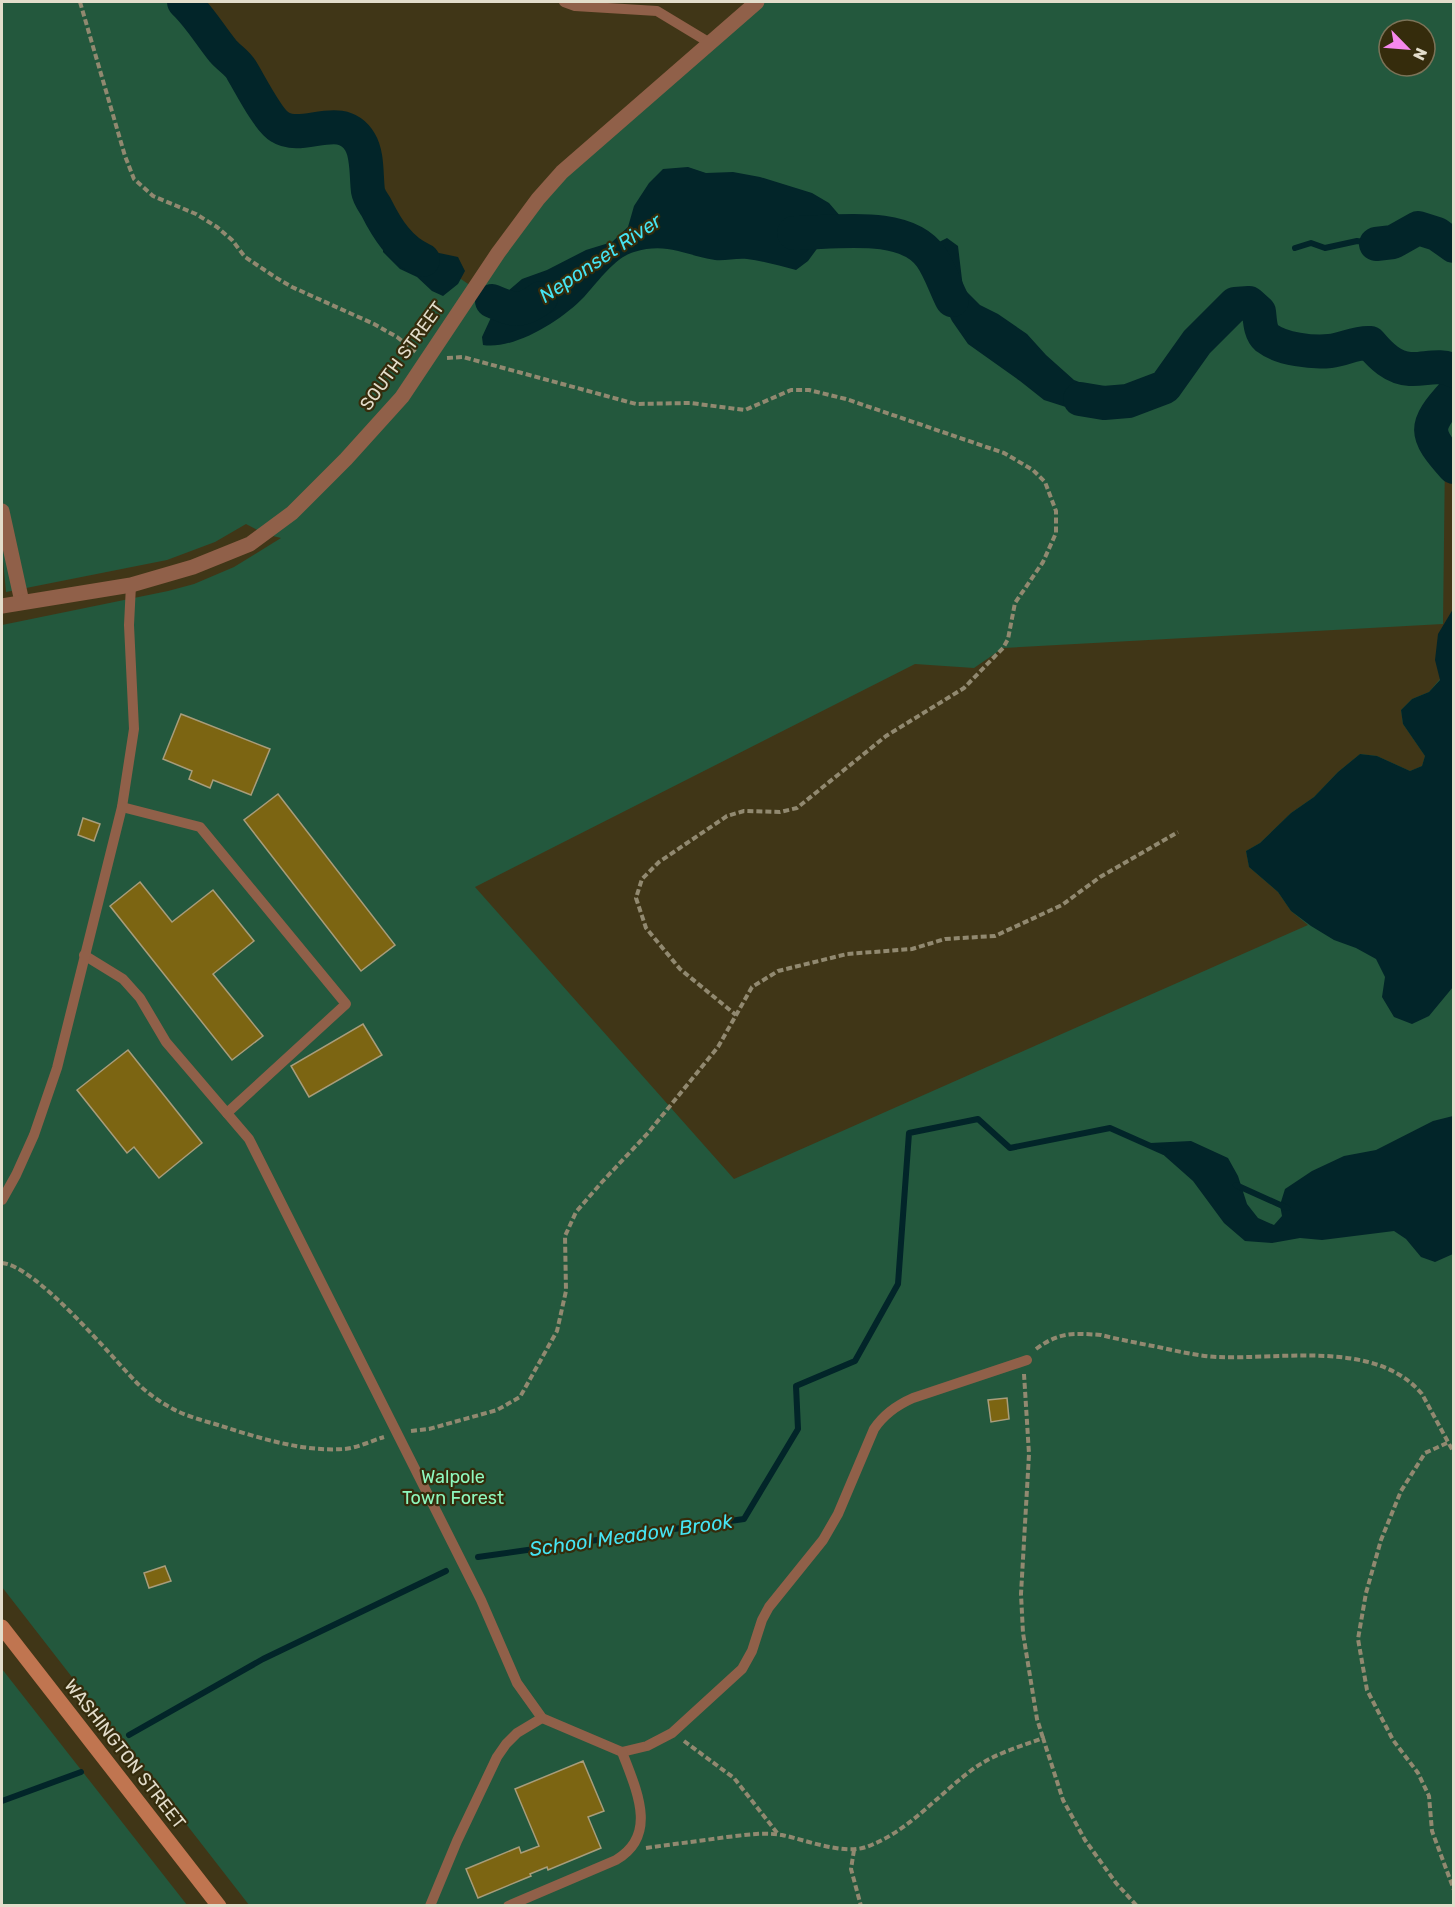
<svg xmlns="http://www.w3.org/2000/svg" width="1455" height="1907" viewBox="0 0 1455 1907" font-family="Rubik,sans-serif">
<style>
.green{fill:#23583d;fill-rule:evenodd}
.water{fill:#022529}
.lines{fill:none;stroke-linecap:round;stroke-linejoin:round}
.stream{stroke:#022529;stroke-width:6}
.river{stroke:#022529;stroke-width:34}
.building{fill:#7c6512;stroke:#a89d7b;stroke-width:1.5}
.path{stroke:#918970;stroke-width:4;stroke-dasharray:6 3;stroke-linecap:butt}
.service{stroke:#906049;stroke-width:10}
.minor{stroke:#906049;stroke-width:15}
.tertiary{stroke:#906049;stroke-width:15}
.secondary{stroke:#c07550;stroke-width:15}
.labels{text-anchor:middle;stroke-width:4.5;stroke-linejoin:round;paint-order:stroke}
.street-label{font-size:18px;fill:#e3ddcb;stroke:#352c0c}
.park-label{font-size:18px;fill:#8ef8be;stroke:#352c0c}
.water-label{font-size:20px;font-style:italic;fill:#45e4f3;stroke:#352c0c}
</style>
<rect width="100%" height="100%" fill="#403617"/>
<!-- green -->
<g class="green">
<path d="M2 2H184C200 16 210 35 224 52 229 58 235 62 240 68 251 81 266 120 281 128 300 137 337 118 353 132 370 145 364 175 368 193 370 200 388 231 393 237 398 243 409 247 416 251 436 263 456 275 474 288L538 199 757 2H1453L1454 467 1445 457 1443 624 1003 648 974 668 915 664 475 887 734 1179 1308 925 1291 911 1278 892 1249 867 1246 851 1260 843 1291 813 1314 797 1338 772 1360 754 1377 756 1410 771 1422 766 1425 756 1403 724 1401 710 1412 699 1429 692 1440 679 1453 828V1905H249L2 1587V625L168 591 194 584 234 567 281 538 265 534 246 524 215 542 167 560 6 592 2 549ZM1389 30H1425V66H1389Z"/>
<path d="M2 1669 187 1905H2Z"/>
</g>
<!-- water -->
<g class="water">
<path d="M688 167 706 173 733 172 760 177 812 193 829 203 841 217V232L838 241 819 246 808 261 796 270C780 266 763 261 747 259 736 258 725 261 715 260 684 255 667 242 634 252 615 257 597 283 584 297 562 320 515 350 483 345L482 337 494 311 508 291 522 279 547 270 586 250 612 242 628 227 634 206 649 183 663 169Z"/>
<path d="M396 224 409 231 424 247 439 253 458 257 465 271 458 284 443 296 432 291 417 277 400 269 383 252V237Z"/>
<path d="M947 238 958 246 963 288 980 305 998 314 1027 334 1046 355 1074 380 1128 401 1114 413 1097 417 1044 400 1020 381 968 344 952 321 936 289 931 257 937 243Z"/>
<path d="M1453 609V987L1429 1016 1412 1024 1394 1017 1382 997 1385 977 1376 959 1356 948 1334 940 1311 926 1291 911 1278 892 1249 867 1246 851 1260 843 1291 813 1314 797 1338 772 1360 754 1377 756 1410 771 1422 766 1425 756 1403 724 1401 710 1412 699 1429 692 1440 680 1435 660 1438 634Z"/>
<path d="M1453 1116V1254L1435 1262 1421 1257 1406 1239 1394 1231 1322 1240 1300 1238 1272 1243 1245 1241 1224 1223 1193 1181 1150 1143 1191 1141 1228 1158 1238 1176 1247 1204 1258 1218 1274 1225 1282 1216 1280 1205 1285 1189 1312 1171 1344 1156 1376 1150 1433 1121Z"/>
</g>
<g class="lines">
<!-- stream -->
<g class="stream">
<path d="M1295 248 1311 243 1325 248 1357 241 1376 244"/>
<path d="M1236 1185 1287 1208"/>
<path d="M478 1557 744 1519 798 1429 796 1386 855 1361 898 1284 909 1133 978 1119 1010 1148 1110 1128 1164 1152"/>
<path d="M129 1735 263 1659 446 1571"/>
<path d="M2 1801 81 1772"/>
</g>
<!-- river -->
<g class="river">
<path d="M184 2C199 16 210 35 223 51 229 58 238 63 242 71 250 84 268 120 280 127 303 142 341 110 360 142 368 155 366 176 368 191 369 197 373 202 376 207 387 229 400 250 423 260"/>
<path d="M794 233C834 233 905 220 931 257 940 270 945 286 952 300"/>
<path d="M1376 244 1393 242 1418 228 1437 234 1454 246"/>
<path d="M492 301C515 311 520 313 541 298"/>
<path d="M1454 393C1423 427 1424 433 1454 467"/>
<path d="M1080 399 1104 403 1128 401 1165 387 1197 342 1235 304 1249 303 1259 312C1260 320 1260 332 1267 338 1281 349 1313 353 1330 351 1345 349 1356 342 1370 343 1381 356 1393 368 1410 369 1425 370 1440 363 1454 371"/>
</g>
</g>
<!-- building -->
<g class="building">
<path d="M181 714 270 749 251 795 213 780 210 788 189 779 192 771 163 759Z"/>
<path d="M278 794 395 945 361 971 244 820Z"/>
<path d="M83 818 100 824 94 841 78 835Z"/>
<path d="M140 882 172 922 213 890 254 941 213 974 263 1036 232 1060 110 906Z"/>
<path d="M363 1024 382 1055 309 1097 291 1066Z"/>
<path d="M128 1050 202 1143 159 1178 134 1147 127 1153 77 1090Z"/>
<path d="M1007 1398 1009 1419 991 1422 988 1400Z"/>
<path d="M165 1566 171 1581 149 1588 144 1573Z"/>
<path d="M583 1761 604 1811 588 1817 601 1848 548 1870 547 1867 530 1874 531 1876 478 1898 466 1869 519 1847 521 1853 539 1846 515 1789Z"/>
</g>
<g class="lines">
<!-- path -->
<g class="path">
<path d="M80 2 125 156 134 179 153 196 196 214 217 227 232 240 245 257 275 277 292 287 374 324 397 337 416 352"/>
<path d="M447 358 463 357 636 404 690 403 745 410 791 390H809L846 399 1004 453 1033 470 1045 482 1056 511V533L1043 562 1015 603 1008 639 1003 648 964 688 886 736 797 808 780 812 744 811 727 816 659 862 642 879 636 898 646 928 680 969 736 1015"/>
<path d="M2 1263C36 1266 110 1355 136 1382 147 1393 160 1402 173 1409 186 1416 201 1420 215 1424 256 1437 301 1452 344 1449 357 1448 371 1441 384 1437"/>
<path d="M1036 1349C1059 1332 1073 1333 1101 1335 1121 1340 1143 1344 1163 1348 1181 1352 1199 1356 1217 1357 1280 1360 1376 1339 1422 1394L1454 1453"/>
<path d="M1024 1374 1029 1454 1021 1594 1023 1633 1037 1719 1043 1738"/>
<path d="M411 1431 429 1429 497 1410 520 1397 557 1331 566 1291 565 1236 576 1212 602 1182 648 1133 718 1047 752 987 778 971 847 954 912 949 945 939 995 936 1062 905 1100 877 1178 832"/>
<path d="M1447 1443 1425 1453 1401 1491 1381 1540 1366 1593 1358 1639 1367 1690 1393 1740 1418 1773 1429 1796 1432 1831 1454 1890"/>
<path d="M684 1741 734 1778 778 1834"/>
<path d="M646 1848C673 1844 700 1841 727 1837 746 1835 763 1832 782 1835 806 1840 843 1855 866 1847 909 1832 939 1793 976 1767 996 1753 1020 1747 1043 1738L1063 1800 1085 1840 1116 1883 1137 1906"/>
<path d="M854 1850 851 1869 861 1906"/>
</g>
<!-- service -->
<g class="service">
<path d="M564 2 575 6 657 11 710 43"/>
<path d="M122 807 200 827 346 1004 227 1113"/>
<path d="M84 955 123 979 140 998 166 1042 249 1139 481 1600 517 1683 542 1718 622 1752 647 1746 672 1733 742 1669 752 1651 762 1620 769 1607 823 1540 838 1514 874 1429C884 1414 897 1405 913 1398L1027 1360"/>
<path d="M2 1200 16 1175 34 1135 57 1068 122 807 134 729 129 625 131 585"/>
<path d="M430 1906 457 1841 497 1757 506 1744 517 1733 542 1718"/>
<path d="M508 1906 616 1860C659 1835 636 1789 622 1752"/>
</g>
<!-- minor -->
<path class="minor" d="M2 511 22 602"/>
<!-- tertiary -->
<path class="tertiary" d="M2 606 131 585 193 567 250 544 292 513 346 459 402 397 498 253 538 199 562 172 757 2"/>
<!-- secondary -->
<path class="secondary" d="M2 1627 219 1906"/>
</g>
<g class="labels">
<!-- street labels -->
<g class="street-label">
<text transform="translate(402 356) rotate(-54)" y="6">SOUTH STREET</text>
<text transform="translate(125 1754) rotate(52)" y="6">WASHINGTON STREET</text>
</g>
<!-- park labels -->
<g class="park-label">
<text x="453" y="1483">Walpole<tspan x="453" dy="21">Town Forest</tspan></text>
</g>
<!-- water labels -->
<g class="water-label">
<text transform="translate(600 258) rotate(-34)" y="7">Neponset River</text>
<text transform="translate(631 1535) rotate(-8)" y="7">School Meadow Brook</text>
</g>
</g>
<!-- border -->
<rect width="1455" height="1907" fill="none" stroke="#e3ddcb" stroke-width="6"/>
<!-- north arrow -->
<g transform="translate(1407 48) rotate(115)"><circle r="28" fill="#352c0c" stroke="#7b7358" stroke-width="1.5"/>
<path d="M0-4.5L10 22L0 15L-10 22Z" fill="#f688ed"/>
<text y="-9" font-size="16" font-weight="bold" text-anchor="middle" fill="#e3ddcb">N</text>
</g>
</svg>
